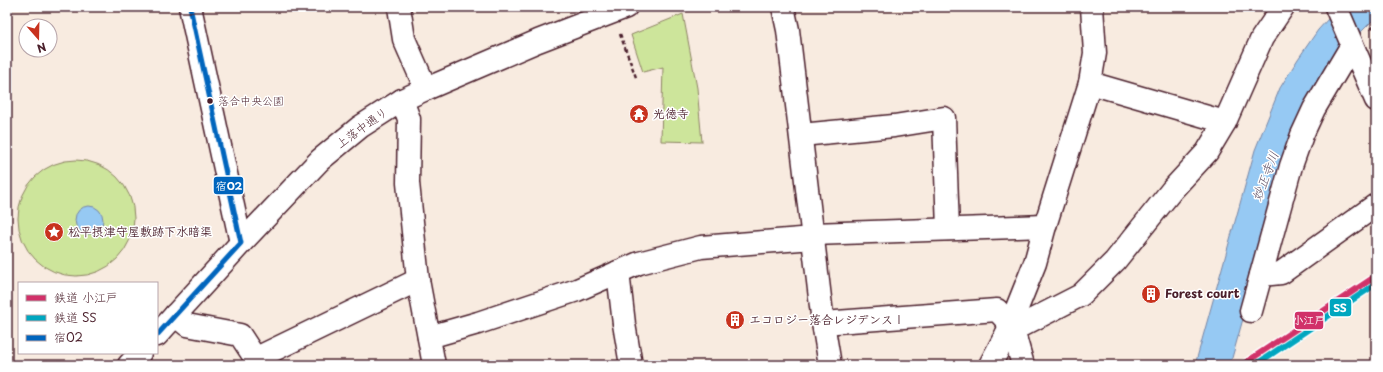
<svg xmlns="http://www.w3.org/2000/svg" width="1383" height="372" viewBox="0 0 1383 372" font-family="'Playpen Sans','Klee One',sans-serif">
<style>
.green{fill:#cde59b;stroke:#8c8263}
.water{fill:#96c9f3;stroke:#7885a3}
.lines{fill:none;stroke-linecap:round;stroke-linejoin:round}
.minor-casing{stroke:#4a1f2b;stroke-width:25}
.path{stroke:#4a1f2b;stroke-width:2.5;stroke-dasharray:4 3;stroke-linecap:butt}
.minor{stroke:#fff;stroke-width:22}
.bus-1-casing{stroke:#fff;stroke-width:8}
.bus-1{stroke:#0065bd;stroke-width:5}
.rail-1-casing{stroke:#fff;stroke-width:9}
.rail-2-casing{stroke:#fff;stroke-width:9}
.rail-1{stroke:#d13169;stroke-width:6}
.rail-2{stroke:#00a6bf;stroke-width:6}
.bus-dot{fill:#4a1f2b;stroke:#fff;stroke-width:1.5}
.labels{text-anchor:middle;stroke-width:3;stroke-linejoin:round;paint-order:stroke}
.bus-label{font-size:11px;fill:#4a1f2b;stroke:#fff;text-anchor:start}
.poi-label{font-size:12px;font-weight:bold;fill:#4a1f2b;stroke:#fff;text-anchor:start}
.street-label{font-size:12px;fill:#4a1f2b;stroke:#fff}
.water-label{font-size:13px;font-style:italic;fill:#615267;stroke:#fff}
.line-badge{stroke:#fff;stroke-width:1.5}
.badge-label{font-size:11px;text-anchor:middle;font-weight:bold;fill:#fff}
</style>
<rect width="100%" height="100%" fill="#f8ebe0"/>
<filter id="ink" filterUnits="userSpaceOnUse"><feTurbulence type="fractalNoise" baseFrequency=".025" numOctaves="2"/><feDisplacementMap in="SourceGraphic" scale="8" xChannelSelector="R" yChannelSelector="G"/><feConvolveMatrix kernelMatrix="1 2 1 2 8 2 1 2 1" color-interpolation-filters="sRGB"/></filter>
<g filter="url(#ink)">
<!-- green -->
<g class="green">
<path d="M683 14 697 88 702 142 661 141 663 67 643 72 631 35Z"/>
<circle cx="76" cy="218" r="58"/>
</g>
<!-- water -->
<g class="water">
<path d="M1339 7H1376V17L1358 35 1289 156 1230 365H1195L1255 150 1280 88 1298 59 1318 30Z"/>
<circle cx="89" cy="220" r="14"/>
</g>
<g class="lines">
<!-- minor casing -->
<g class="minor-casing">
<g id="minor">
<path d="M190 7 241 243"/>
<path d="M399 7 404 39 426 89"/>
<path d="M783 7 788 30 823 323 830 365"/>
<path d="M1336 7 1376 100"/>
<path d="M1090 83 1225 122"/>
<path d="M402 100 409 119 408 183 418 280 434 365"/>
<path d="M801 135 894 126 944 118 948 229"/>
<path d="M813 234 1045 226"/>
<path d="M618 272 624 324 631 365"/>
<path d="M1261 275 1281 273 1376 205"/>
<path d="M1251 311 1291 166 1302 135 1314 109 1352 45"/>
<path d="M175 315 187 325 240 335 257 361"/>
<path d="M823 323 997 310 1009 323 1013 330 1023 365"/>
<path d="M1007 333 1081 295 1115 261 1172 190 1207 152 1225 122 1262 38 1283 7"/>
<path d="M157 335 241 243 320 160 360 127 402 100 426 89 538 41 626 7"/>
<path d="M429 337 478 323 577 290 639 263 701 247 813 238"/>
<path d="M129 365 140 353"/>
<path d="M254 365 263 355 418 280"/>
<path d="M990 365 1007 333 1035 263 1045 226 1090 83 1095 53 1092 7"/>
</g>
</g>
<!-- path -->
<g class="path">
<path d="M1370 29 1376 24"/>
<path d="M620 34 637 80"/>
</g>
<!-- minor -->
<use href="#minor" class="minor"/>
<!-- bus-1 casing -->
<g class="bus-1-casing">
<path id="bus-1" d="M157 335 241 243 190 7"/>
</g>
<!-- bus-1 -->
<use href="#bus-1" class="bus-1"/>
<!-- rail-1 casing -->
<g class="rail-1-casing">
<path id="rail-1" d="M1242 365 1376 276"/>
</g>
<!-- rail-2 casing -->
<g class="rail-2-casing">
<path id="rail-2" d="M1255 365 1376 284"/>
</g>
<!-- rail-1 -->
<use href="#rail-1" class="rail-1"/>
<!-- rail-2 -->
<use href="#rail-2" class="rail-2"/>
</g>
</g>
<!-- icons -->
<defs>
<g id="temple-disc" transform="scale(1)"><circle r="9.5" fill="#c8321e" stroke="#fff"/><path d="M0-6L5-2H3V0L6.5 2.5H4V6H1.5V3h-3V6H-4V2.5H-6.5L-3 0V-2H-5Z" fill="#fff"/></g>
<g id="sight-disc" transform="scale(1)"><circle r="9.5" fill="#c8321e" stroke="#fff"/><path d="M0-6L1.8-2.2L6-1.7L2.9 1.2L3.7 5.4L0 3.3L-3.7 5.4L-2.9 1.2L-6-1.7L-1.8-2.2Z" fill="#fff"/></g>
<g id="building-disc" transform="scale(1)"><circle r="9.5" fill="#c8321e" stroke="#fff"/><path d="M-4-6H4V6H1V3H-1V6H-4ZM-2.5-4.3h1.7v1.8h-1.7ZM.8-4.3h1.7v1.8H.8ZM-2.5-1h1.7V.8h-1.7ZM.8-1h1.7V.8H.8Z" fill="#fff"/></g>
</defs>
<g fill-rule="evenodd">
<use href="#temple-disc" x="639" y="114"/>
<use href="#sight-disc" x="54" y="232"/>
<use href="#building-disc" x="1151" y="294"/>
<use href="#building-disc" x="735" y="320"/>
</g>
<!-- markers -->
<circle class="bus-dot" cx="210" cy="101" r="3.5"/>
<g class="labels">
<!-- bus labels -->
<g class="bus-label">
<text x="218" y="105">落合中央公園</text>
</g>
<!-- poi labels -->
<g class="poi-label">
<text x="653" y="118">光徳寺</text>
<text x="68" y="236">松平摂津守屋敷跡下水暗渠</text>
<text x="1165" y="298">Forest court</text>
<text x="749" y="324">エコロジー落合レジデンスⅠ</text>
</g>
<!-- street labels -->
<g class="street-label">
<text transform="translate(362 128) rotate(-36)" y="4">上落中通り</text>
</g>
<!-- water labels -->
<g class="water-label">
<text transform="translate(1265 176) rotate(-69)" y="5">妙正寺川</text>
</g>
</g>
<g class="line-badge">
<rect x="213" y="176" width="31" height="19" rx="4" fill="#0065bd"/>
<rect x="1329" y="298" width="23" height="19" rx="4" fill="#00a6bf"/>
<rect x="1294" y="311" width="30" height="19" rx="4" fill="#d13169"/>
</g>
<g class="badge-label">
<text x="229" y="190">宿02</text>
<text x="1340" y="312">SS</text>
<text x="1309" y="324">小江戸</text>
</g>
<!-- margin -->
<rect width="1383" height="372" fill="none" stroke="#fff" stroke-width="24"/>
<rect x="12" y="12" width="1359" height="348" fill="none" stroke="#4a1f2b" stroke-width="1.5" filter="url(#ink)"/>
<!-- legend -->
<rect x="18" y="282" width="140" height="72" fill="#ffffff" stroke="#b7a5aa"/>
<rect x="26" y="295" width="20" height="6" fill="#d13169" stroke="#b7a5aa"/>
<text x="54" y="302" font-size="12" fill="#4a1f2b">鉄道 小江戸</text>
<rect x="26" y="315" width="20" height="6" fill="#00a6bf" stroke="#b7a5aa"/>
<text x="54" y="322" font-size="12" fill="#4a1f2b">鉄道 SS</text>
<rect x="26" y="335" width="20" height="6" fill="#0065bd" stroke="#b7a5aa"/>
<text x="54" y="342" font-size="12" fill="#4a1f2b">宿02</text>
<!-- north arrow -->
<g transform="translate(38 38) rotate(160)"><circle r="19" fill="#ffffff" stroke="#b7a5aa"/>
<path d="M0-3L7 15L0 10L-7 15Z" fill="#c8321e"/>
<text y="-6" font-size="11" font-weight="bold" text-anchor="middle" fill="#4a1f2b">N</text>
</g>
</svg>
